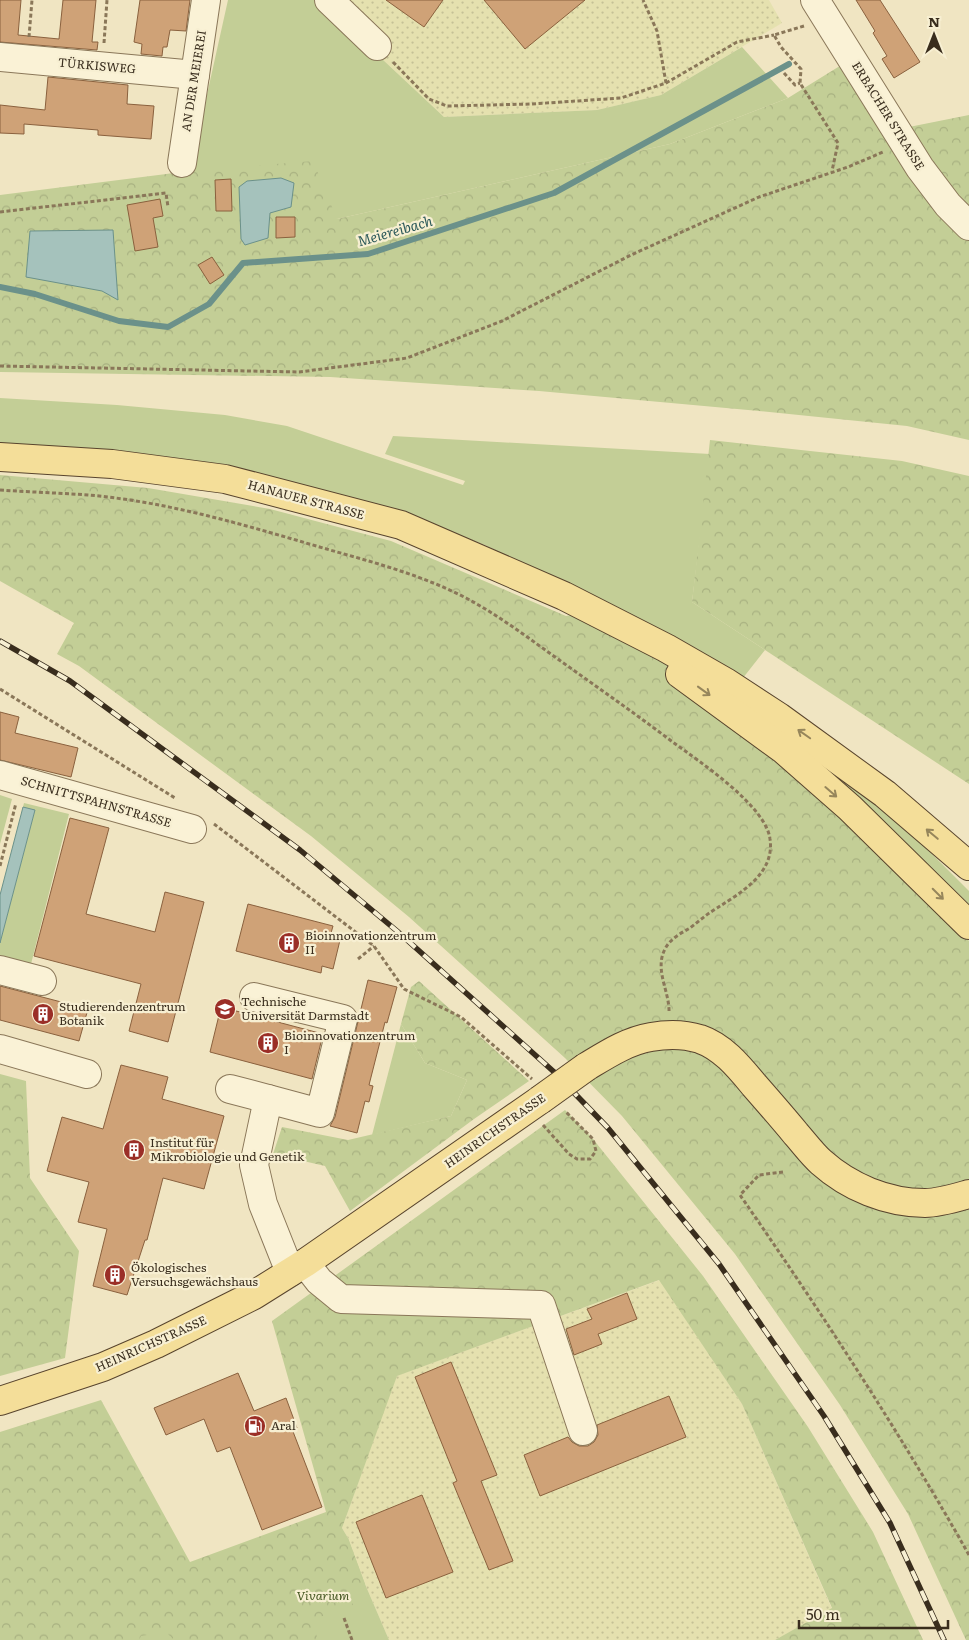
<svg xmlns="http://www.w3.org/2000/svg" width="969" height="1640" viewBox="0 0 969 1640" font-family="Literata,serif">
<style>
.farmland{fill:url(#farmland-dots)}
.green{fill:#c3ce96}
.forest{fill:url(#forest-crowns)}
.water{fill:#a5c2bc;stroke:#6b918a}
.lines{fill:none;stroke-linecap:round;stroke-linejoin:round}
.stream{stroke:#6b918a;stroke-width:6}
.building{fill:#cfa277;stroke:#8a613e}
.minor-casing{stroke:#8a7759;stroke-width:30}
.major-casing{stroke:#58442d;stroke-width:30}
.path{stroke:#8a7759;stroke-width:3;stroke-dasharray:4 2.5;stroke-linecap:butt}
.minor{stroke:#faf2d6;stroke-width:28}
.major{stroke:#f4de99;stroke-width:28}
.rail-casing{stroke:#392d1d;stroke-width:5.5}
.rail{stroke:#f7efd2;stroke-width:4;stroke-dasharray:11;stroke-linecap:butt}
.major-bridge-casing{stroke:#58442d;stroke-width:30;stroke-linecap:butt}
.major-bridge{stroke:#f4de99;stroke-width:28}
.oneway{stroke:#96865b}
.labels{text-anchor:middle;stroke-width:4.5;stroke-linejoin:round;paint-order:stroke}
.street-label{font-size:12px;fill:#392d1d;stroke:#f7efd2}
.poi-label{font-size:12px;fill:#392d1d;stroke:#f7efd2;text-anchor:start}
.park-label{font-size:12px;font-style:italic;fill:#465723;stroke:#f7efd2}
.water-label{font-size:14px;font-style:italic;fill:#2c595a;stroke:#f7efd2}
</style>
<defs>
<pattern id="farmland-dots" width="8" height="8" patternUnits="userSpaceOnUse" patternTransform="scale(1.25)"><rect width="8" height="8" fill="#e5e1af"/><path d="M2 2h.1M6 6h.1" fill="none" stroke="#c5c196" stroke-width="1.8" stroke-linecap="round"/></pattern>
<pattern id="forest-crowns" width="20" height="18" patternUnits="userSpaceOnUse" patternTransform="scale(1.25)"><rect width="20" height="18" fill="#c3ce96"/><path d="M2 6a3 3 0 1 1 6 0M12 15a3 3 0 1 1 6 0" fill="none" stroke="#a8b181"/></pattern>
</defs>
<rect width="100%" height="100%" fill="#f0e5c2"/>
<!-- farmland -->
<g class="farmland">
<path d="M319 0H769L782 23 661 95 597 110 444 117Z"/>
<path d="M660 1280 742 1404 832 1609 775 1640H389L365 1584 348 1538 342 1528 396 1376Z"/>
</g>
<!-- green -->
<g class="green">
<path d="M228 0H319L444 117 597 110 661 95 742 47 788 98 670 144 337 219 190 171Z"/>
<path d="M0 398 117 405 225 415 287 426 463 485 465 481 385 454 393 436 710 454 692 602 765 650 739 683 594 600 485 545 388 509 162 458 99 449 0 443Z"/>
<path d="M719 688 792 735 908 830 969 891V907L860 798 829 772Z"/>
<path d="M0 795 12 799 0 844Z"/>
<path d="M24 803 69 814 30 968 0 961V943L35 810 23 807Z"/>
<path d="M401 1024 425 1063 467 1080 451 1116 372 1135Z"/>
<path d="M348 1538 365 1584 389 1640H112Z"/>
</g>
<!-- forest -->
<g class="forest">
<path d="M843 64 884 132 969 115V440L907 426 759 411 539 391 330 377 0 372V195L190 171 313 161 337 219 670 144 788 98Z"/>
<path d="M710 440 902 461 969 476V784L692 602Z"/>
<path d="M0 475 148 488 270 509 391 541 566 616 593 611 714 698 891 847 969 941V1640H966L908 1514 840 1405 735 1254 622 1116 565 1058 409 917 311 836 79 666 57 654 74 623 0 581Z"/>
<path d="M419 981 529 1081 474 1119 350 1211 325 1166 273 1154 282 1127 348 1140 451 1116 467 1080 425 1063 401 1024 411 987Z"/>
<path d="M0 1074 26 1081 30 1178 79 1251 65 1358 0 1376Z"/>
<path d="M565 1110 593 1139 703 1276 808 1427 873 1532 923 1640H775L832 1608 742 1404 659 1280 397 1376 342 1528 348 1538 365 1584 347 1591 353 1605 312 1620 318 1640H174L166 1632 141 1636 139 1640H0V1432L101 1400 190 1562 326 1512 272 1321Z"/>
</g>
<!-- water -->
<g class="water">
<path d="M281 178 294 183 291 207 270 213 268 238 245 245 241 239 239 187 247 181Z"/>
<path d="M113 230 118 300 102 291 26 277 30 231Z"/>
<path d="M23 807 35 810 0 943V895Z"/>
</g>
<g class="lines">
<!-- stream -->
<path class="stream" d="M0 287 35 294 119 321 168 327 209 304 243 263 368 254 554 193 789 64"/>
</g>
<!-- building -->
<g class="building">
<path d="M0 0H21L18 35 59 39 63 0H96L92 42H98L97 50 0 42Z"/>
<path d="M140 0H190L186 31 170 30 167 47H163L162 56 141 54 142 44 134 42Z"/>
<path d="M386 0H443L424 27Z"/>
<path d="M484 0H585L525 49Z"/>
<path d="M856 0H880L920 62 894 78 882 59 887 56 873 33 875 31Z"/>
<path d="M48 77 128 85 127 104 154 106 151 139 98 135V130L24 124V134L0 133V105L45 110Z"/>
<path d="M231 179 232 211H216L215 180Z"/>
<path d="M160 199 163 216 153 218 158 247 135 251 127 205Z"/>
<path d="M276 217H295V237L276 238Z"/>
<path d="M212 257 224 275 210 284 198 265Z"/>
<path d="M0 712 19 717 15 733 78 748 71 777 0 760Z"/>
<path d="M70 818 109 828 86 914 155 932 165 892 204 902 168 1042 129 1031 141 984 34 956Z"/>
<path d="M248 904 333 926 331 933 341 936 333 969 322 966 321 973 236 951Z"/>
<path d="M368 980 397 987 387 1023 385 1022 369 1085 373 1086 369 1102 365 1101 357 1133 330 1126 335 1117Z"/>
<path d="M0 986 88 1009 79 1041 0 1020Z"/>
<path d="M221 1007 323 1034 312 1079 210 1052Z"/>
<path d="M121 1065 168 1077 162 1099 224 1116 204 1189 163 1178 147 1240H145L127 1295 93 1286 107 1229 78 1222 89 1182 47 1171 62 1117 103 1129Z"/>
<path d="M627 1293 637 1319 598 1334 602 1344 574 1355 566 1329 592 1319 587 1309Z"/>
<path d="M451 1362 497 1475 481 1481 513 1561 489 1570 453 1483 457 1481 415 1377Z"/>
<path d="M238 1373 254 1411 286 1398 297 1428 292 1429 322 1507 262 1530 230 1447 217 1452 204 1419 166 1435 154 1408Z"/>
<path d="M669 1396 686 1437 540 1496 524 1455 568 1437 572 1442 579 1446H588L594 1442 598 1435 597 1425Z"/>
<path d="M422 1495 453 1572 386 1598 356 1522Z"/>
</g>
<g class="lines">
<!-- minor casing -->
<g class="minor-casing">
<g id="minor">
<path d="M329 0 377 46"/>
<path d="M815 0 920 168 948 205 969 226"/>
<path d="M0 57 195 75"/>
<path d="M182 163 206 0"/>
<path d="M0 775 192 829"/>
<path d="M0 970 42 981"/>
<path d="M254 997 343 1019 320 1113 268 1099 254 1165 263 1204 290 1272"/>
<path d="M0 1049 87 1074"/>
<path d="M230 1089 268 1099"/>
<path d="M305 1263 319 1281 341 1299 541 1305 583 1431"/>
</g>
</g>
<!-- major casing -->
<g class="major-casing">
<g id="major">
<path d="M0 457 112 464 225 479 401 525 564 596 666 648 727 683 779 717 885 794 969 866"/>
<path d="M680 674 784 750 850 808 969 925"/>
<path d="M586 1067C606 1055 627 1041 651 1037 667 1034 684 1034 700 1039 723 1047 739 1067 754 1085 768 1101 782 1117 796 1134 804 1143 812 1154 821 1162 849 1187 887 1203 925 1203 939 1203 955 1198 969 1194"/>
<path d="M0 1401 103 1367 156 1344 254 1295 305 1263 540 1100"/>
</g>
</g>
<!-- path -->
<g class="path">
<path d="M804 26 774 35 781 47 801 69 800 83 838 143 832 171"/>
<path d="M29 37 32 0"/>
<path d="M104 43 107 0"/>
<path d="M393 62 429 99 447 106 532 104 621 98 666 83 657 31 643 0"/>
<path d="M784 73 795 85 800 83"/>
<path d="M666 83 737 42 774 35"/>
<path d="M0 212 166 193 168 207"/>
<path d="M0 366 299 372 407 358 502 321 631 255 759 197 848 167 883 152"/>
<path d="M0 490C29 492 59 493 88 495 171 502 251 527 330 550 376 563 424 576 466 598 500 616 531 640 562 662 600 689 637 715 674 743 700 762 766 806 770 839 775 873 742 892 717 908 707 914 699 921 690 928 681 933 670 939 665 949 654 970 670 992 669 1013"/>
<path d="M0 689 175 798"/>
<path d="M214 824 374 946 404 989 461 1017 532 1079"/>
<path d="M0 866 16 803"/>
<path d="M358 959 374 946"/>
<path d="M543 1125 569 1154 577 1159H590L596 1151 593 1139 565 1111"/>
<path d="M783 1172 759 1175 740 1195C821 1312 899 1431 969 1555"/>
<path d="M344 1618 352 1640"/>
</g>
<!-- minor -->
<use href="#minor" class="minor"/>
<!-- major -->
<use href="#major" class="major"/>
<!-- rail casing -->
<g class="rail-casing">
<path id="rail" d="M0 641 70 681 300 850 397 931 553 1071 608 1128 719 1264 824 1416 890 1523 944 1640"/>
</g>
<!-- rail -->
<use href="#rail" class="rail"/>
<!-- major-bridge casing -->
<g class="major-bridge-casing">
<path id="major-bridge" d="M540 1100 586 1067"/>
</g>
<!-- major-bridge -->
<use href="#major-bridge" class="major-bridge"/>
</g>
<!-- one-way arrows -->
<defs><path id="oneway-shaft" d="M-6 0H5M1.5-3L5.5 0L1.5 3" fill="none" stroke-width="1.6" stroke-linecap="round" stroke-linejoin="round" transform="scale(1.25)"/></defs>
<g class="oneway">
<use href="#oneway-shaft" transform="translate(704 691) rotate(36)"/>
<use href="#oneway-shaft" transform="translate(804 734) rotate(-145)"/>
<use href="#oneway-shaft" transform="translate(831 792) rotate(41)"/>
<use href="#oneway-shaft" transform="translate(932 834) rotate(-140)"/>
<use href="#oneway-shaft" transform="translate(938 894) rotate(45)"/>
</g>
<!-- icons -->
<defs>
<g id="building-disc" transform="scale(1.125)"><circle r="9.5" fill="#9b2e27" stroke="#f7efd2"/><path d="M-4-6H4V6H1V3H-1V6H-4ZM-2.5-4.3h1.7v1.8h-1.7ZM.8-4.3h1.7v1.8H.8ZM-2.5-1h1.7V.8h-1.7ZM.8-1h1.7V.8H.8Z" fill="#fff"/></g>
<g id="university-disc" transform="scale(1.125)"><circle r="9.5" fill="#9b2e27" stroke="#f7efd2"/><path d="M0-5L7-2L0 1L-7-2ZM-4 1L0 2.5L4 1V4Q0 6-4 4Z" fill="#fff"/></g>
<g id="fuel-disc" transform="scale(1.125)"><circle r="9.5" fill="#9b2e27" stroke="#f7efd2"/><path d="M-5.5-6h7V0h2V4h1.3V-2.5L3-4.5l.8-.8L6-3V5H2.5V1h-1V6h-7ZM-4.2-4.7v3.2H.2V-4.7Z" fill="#fff"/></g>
</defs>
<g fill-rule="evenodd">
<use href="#building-disc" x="289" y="943"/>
<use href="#university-disc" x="225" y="1009"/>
<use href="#building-disc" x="43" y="1014"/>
<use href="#building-disc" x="268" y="1043"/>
<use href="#building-disc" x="134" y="1150"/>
<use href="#building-disc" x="115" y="1275"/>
<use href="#fuel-disc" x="255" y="1426"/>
</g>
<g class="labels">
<!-- street labels -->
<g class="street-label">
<text transform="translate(97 66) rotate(5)" y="4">TÜRKISWEG</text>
<text transform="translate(194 81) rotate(-81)" y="4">AN DER MEIEREI</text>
<text transform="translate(888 116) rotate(58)" y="4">ERBACHER STRASSE</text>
<text transform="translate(306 500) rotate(15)" y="4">HANAUER STRASSE</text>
<text transform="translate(96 802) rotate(16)" y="4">SCHNITTSPAHNSTRASSE</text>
<text transform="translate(495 1131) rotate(-35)" y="4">HEINRICHSTRASSE</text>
<text transform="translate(151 1344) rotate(-24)" y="4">HEINRICHSTRASSE</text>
</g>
<!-- poi labels -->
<g class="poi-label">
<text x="305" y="940">Bioinnovationzentrum<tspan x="305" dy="14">II</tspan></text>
<text x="241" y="1006">Technische<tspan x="241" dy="14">Universität Darmstadt</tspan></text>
<text x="59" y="1011">Studierendenzentrum<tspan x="59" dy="14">Botanik</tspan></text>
<text x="284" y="1040">Bioinnovationzentrum<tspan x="284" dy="14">I</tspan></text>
<text x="150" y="1147">Institut für<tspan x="150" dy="14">Mikrobiologie und Genetik</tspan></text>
<text x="131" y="1272">Ökologisches<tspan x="131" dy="14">Versuchsgewächshaus</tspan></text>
<text x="271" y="1430">Aral</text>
</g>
<!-- park labels -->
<g class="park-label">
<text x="323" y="1600">Vivarium</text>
</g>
<!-- water labels -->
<g class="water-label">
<text transform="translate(395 231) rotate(-16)" y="5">Meiereibach</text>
</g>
</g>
<!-- north arrow -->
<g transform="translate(934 35)" stroke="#f7efd2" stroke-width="4" paint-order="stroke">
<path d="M0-4L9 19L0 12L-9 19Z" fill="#392d1d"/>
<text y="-8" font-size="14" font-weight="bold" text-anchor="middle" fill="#392d1d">N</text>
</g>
<!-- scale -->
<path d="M799 1620v8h149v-8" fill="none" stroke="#392d1d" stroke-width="2.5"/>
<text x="806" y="1620" font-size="15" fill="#392d1d" stroke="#f7efd2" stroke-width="4" paint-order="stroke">50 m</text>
</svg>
